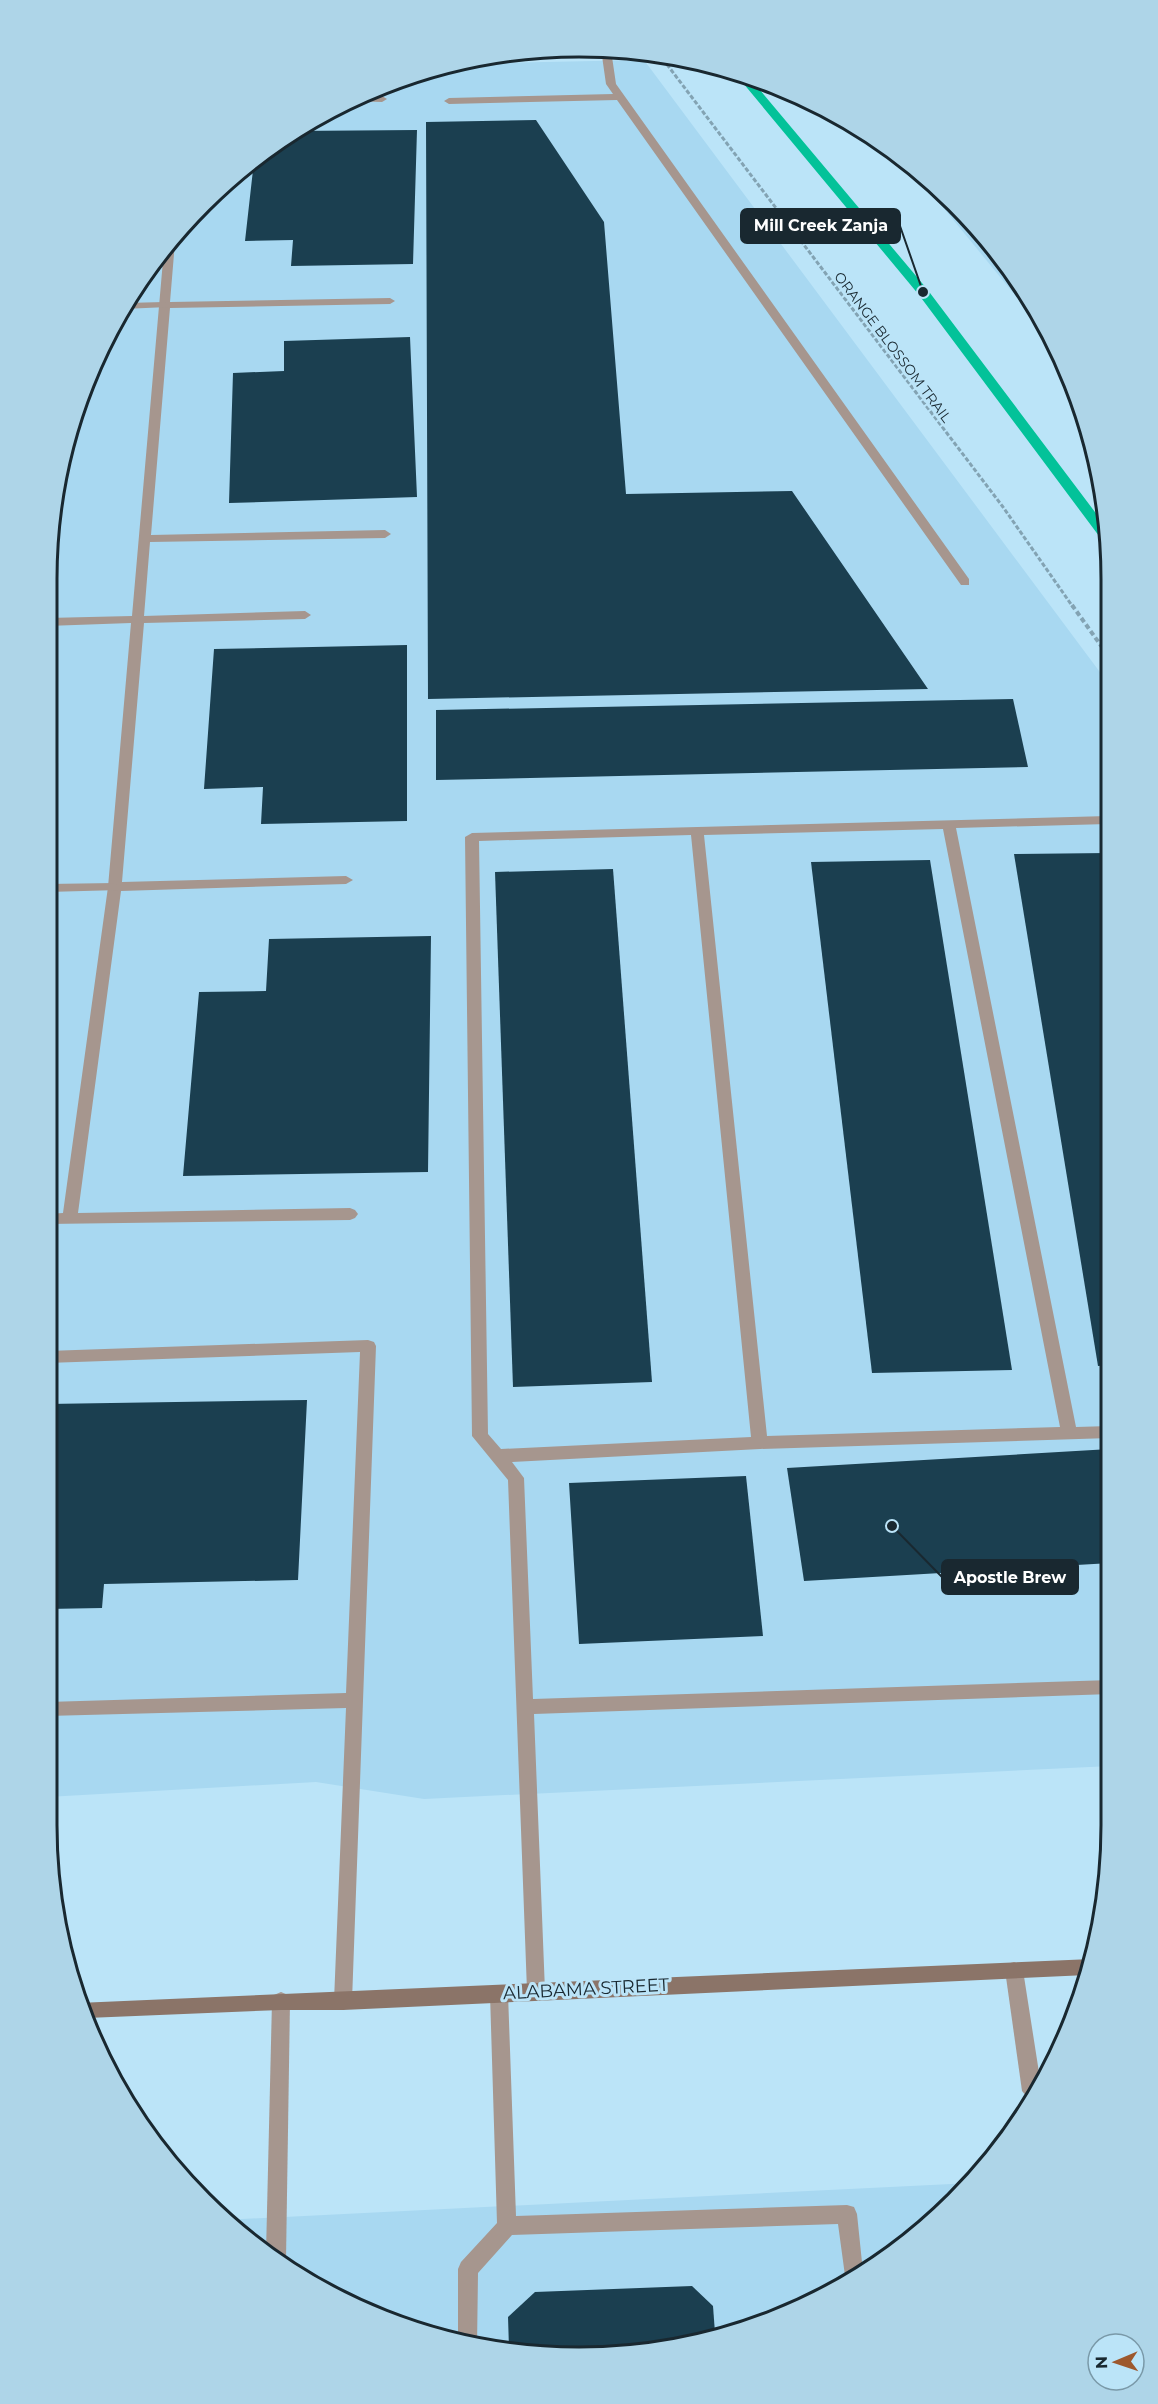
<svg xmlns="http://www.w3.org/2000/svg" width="1158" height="2404" viewBox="0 0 1158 2404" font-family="Montserrat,sans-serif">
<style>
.built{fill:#a8d8f1}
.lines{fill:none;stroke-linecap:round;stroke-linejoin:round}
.stream{fill:#03c299;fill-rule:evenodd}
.building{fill:#1b3f50}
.path-far1{stroke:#83a3b3;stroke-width:3;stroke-dasharray:4.5 2;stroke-linecap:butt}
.path{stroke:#83a3b3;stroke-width:4;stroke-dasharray:5 3;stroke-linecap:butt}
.lane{fill:#a6968e;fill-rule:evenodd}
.street{fill:#a6968e;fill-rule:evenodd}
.secondary{fill:#8b7468;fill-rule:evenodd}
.labels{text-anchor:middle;stroke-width:6;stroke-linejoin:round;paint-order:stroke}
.far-street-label{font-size:14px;fill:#192830;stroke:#bbe4f8}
.near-street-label{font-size:18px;fill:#192830;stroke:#bbe4f8}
.rim{fill:none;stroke:#192830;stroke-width:3}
.leader{fill:none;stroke:#192830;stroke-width:2}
.callout-dot{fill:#192830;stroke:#bbe4f8;stroke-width:2}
.callout{fill:#192830;stroke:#192830;stroke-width:2}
.callout-label{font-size:16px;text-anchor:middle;font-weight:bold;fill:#fff}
</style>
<rect width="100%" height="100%" fill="#bbe4f8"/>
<!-- built -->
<g class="built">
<path d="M644 60 1108 683 1111 1766 424 1799 316 1782 47 1797V579L57 475 87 375 136 283 203 202 283 136 376 87 450 64Z"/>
<path d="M900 155 1002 255 1047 334Z"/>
<path d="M972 2183 903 2248 815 2302 649 2353 475 2347 312 2286 223 2220Z"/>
</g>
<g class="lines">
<!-- stream -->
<path class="stream" d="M738 73 749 77 927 289 1107 528V541L1102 540 919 295 738 77Z"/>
</g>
<!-- building -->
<g class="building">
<path d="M536 120 604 222 626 494 792 491 928 689 428 699 426 122Z"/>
<path d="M417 130 413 264 291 266 293 240 245 241 254 161 283 136 293 131Z"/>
<path d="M410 337 417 497 229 503 233 373 284 371V341Z"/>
<path d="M78 404 54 564H48L57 475Z"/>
<path d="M407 645V821L261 824 263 787 204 789 214 649Z"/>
<path d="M1013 699 1028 767 436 780V710Z"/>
<path d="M1108 853 1110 1365 1098 1366 1014 854Z"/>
<path d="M930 860 1012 1370 872 1373 811 862Z"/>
<path d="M613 869 652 1382 513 1387 495 872Z"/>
<path d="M431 936 428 1172 183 1176 199 992 266 991 269 939Z"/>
<path d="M307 1400 298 1580 104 1584 102 1608 47 1609V1404Z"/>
<path d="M1110 1449 1111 1563 804 1581 787 1468Z"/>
<path d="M746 1476 763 1636 579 1644 569 1483Z"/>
<path d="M692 2286 713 2306 715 2333 649 2353 509 2348 508 2317 535 2292Z"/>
</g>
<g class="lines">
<!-- path-far1 -->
<path class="path-far1" d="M659 54 1003 507 1073 607"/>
<!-- path -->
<path class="path" d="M1072 605 1107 654"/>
<!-- lane -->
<g class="lane">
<path d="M601 49 611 50 616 84 969 579V585H961L617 100 449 104 444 101 449 98 613 94 606 84Z"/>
<path d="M358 96H382L387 99 382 102 349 101Z"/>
<path d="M172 239 175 242 170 302 390 298 395 301 390 304 170 308 151 535 385 530 391 534 385 538 150 542 144 616 305 611 311 615 305 619 144 623 122 882 346 876 353 880 346 884 121 891 78 1213 350 1208 355 1210 358 1214 355 1218 350 1220 47 1224V1214L63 1213 108 887 131 623 47 626V618L132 616 164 249Z"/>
<path d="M1108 816V824L956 828 1076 1427 1110 1426V1438L760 1449 512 1462 524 1478 533 1699 1111 1680V1694L534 1714 545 1991 543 1997 536 1999 529 1997 527 1991 508 1480 472 1436 465 837 472 833ZM943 829 1060 1427 767 1436 704 835ZM691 835 751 1437 501 1449 488 1434 479 841Z"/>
<path d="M368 1340 374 1342 376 1346 352 2001 350 2007 343 2010 336 2007 334 2001 346 1708 47 1716V1702L346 1693 360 1352 47 1363V1351Z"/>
<path d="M499 1986 506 1988 508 1994 516 2216 847 2205 854 2207 857 2214 863 2272 846 2283 838 2224 512 2235 478 2273 477 2347 458 2341V2269L461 2262 497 2223 490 1994 492 1988Z"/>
<path d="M281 1992 288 1995 290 2001 286 2260 284 2265 266 2253 272 2001 274 1995Z"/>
</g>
<!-- street -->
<g class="street">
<path d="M164 302 168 303V307L123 309 126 303Z"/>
<path d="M115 883 122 887 120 890 47 892V884Z"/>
<path d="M1014 1962 1021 1964 1023 1970 1040 2079 1028 2098 1022 2091 1005 1970 1007 1964Z"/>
</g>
<!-- secondary -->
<path class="secondary" d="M1092 1959 1087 1975 343 2010H281L87 2018 78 2003Z"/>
</g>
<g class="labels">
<!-- far-street labels -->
<g class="far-street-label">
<text transform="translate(893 347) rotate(53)" y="5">ORANGE BLOSSOM TRAIL</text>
</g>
<!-- near-street labels -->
<g class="near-street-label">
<text transform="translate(586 1989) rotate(-3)" y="6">ALABAMA STREET</text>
</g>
</g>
<!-- crop -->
<path d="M0 0H1158V2404H0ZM579 57H579A522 522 0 0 1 1101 579V1825A522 522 0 0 1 579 2347H579A522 522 0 0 1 57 1825V579A522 522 0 0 1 579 57Z" fill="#aed5e8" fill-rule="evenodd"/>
<path class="rim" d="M579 57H579A522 522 0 0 1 1101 579V1825A522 522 0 0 1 579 2347H579A522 522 0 0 1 57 1825V579A522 522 0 0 1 579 57Z"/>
<!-- callouts -->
<path class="leader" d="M923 292L900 226M892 1526L942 1577"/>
<g class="callout-dot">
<circle cx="923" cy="292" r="6"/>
<circle cx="892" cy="1526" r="6"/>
</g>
<g class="callout">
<rect x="741" y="209" width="159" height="34" rx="6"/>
<rect x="942" y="1560" width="136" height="34" rx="6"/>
</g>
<g class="callout-label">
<text x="821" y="231">Mill Creek Zanja</text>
<text x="1010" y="1583">Apostle Brew</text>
</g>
<!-- north arrow -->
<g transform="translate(1116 2362) rotate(268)"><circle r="28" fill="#bbe4f8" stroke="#7a99a8" stroke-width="1.5"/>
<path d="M0-4.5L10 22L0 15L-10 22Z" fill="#9d582d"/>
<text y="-9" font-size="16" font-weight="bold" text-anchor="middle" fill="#192830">N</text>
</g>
</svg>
